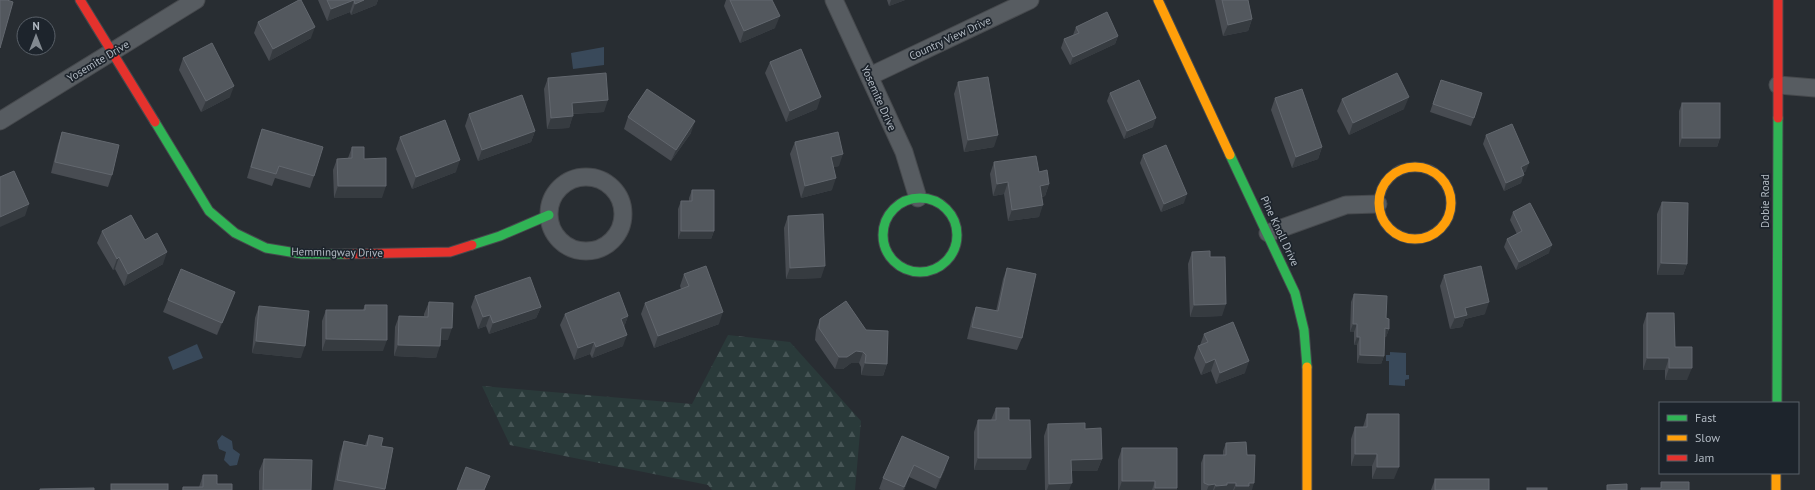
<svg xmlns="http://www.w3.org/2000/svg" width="1815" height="490" viewBox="0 0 1815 490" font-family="'PT Sans',sans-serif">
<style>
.forest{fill:url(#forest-firs)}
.water{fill:#39495a}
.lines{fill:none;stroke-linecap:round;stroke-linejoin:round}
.street-casing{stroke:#46494d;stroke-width:19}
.fast-casing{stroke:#46494d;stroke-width:11}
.slow-casing{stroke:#46494d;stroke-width:11}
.jam-casing{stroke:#46494d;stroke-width:11}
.street{stroke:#575c61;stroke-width:17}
.fast{stroke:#30b455;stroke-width:9}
.slow{stroke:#ff9f0a;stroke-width:9}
.jam{stroke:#e5322d;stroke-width:9}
.wall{fill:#484c52}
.shaded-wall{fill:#363b40}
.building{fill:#53585e;stroke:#62676e}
.labels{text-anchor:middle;stroke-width:3.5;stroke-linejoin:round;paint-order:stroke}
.street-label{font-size:11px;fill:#b2bac3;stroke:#1d242c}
</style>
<defs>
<pattern id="forest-firs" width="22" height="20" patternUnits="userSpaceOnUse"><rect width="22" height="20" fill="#2a3a3a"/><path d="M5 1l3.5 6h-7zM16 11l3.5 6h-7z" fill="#465455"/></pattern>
</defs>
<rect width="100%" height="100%" fill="#282d32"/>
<!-- forest -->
<path class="forest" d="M728 335 790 342 861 421 855 490H712L708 485 510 445 482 386 692 404Z"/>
<!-- water -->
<g class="water">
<path d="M604 47V65L573 69 571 53Z"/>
<path d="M197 344 203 358 173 370 168 357Z"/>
<path d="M1390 352 1406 353V375H1409V379L1405 380V386L1389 385V361H1386V355H1390Z"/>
<path d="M222 435 232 441 233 449 240 454 237 465 230 466 224 460 226 452 219 449 217 441Z"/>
</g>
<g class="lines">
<!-- street casing -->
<g class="street-casing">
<g id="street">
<path d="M834 0 904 152 918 198"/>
<path d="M870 76 1030 0"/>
<path d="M1778 85 1815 88"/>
<path d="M0 121 196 0"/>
<circle cx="586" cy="214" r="37"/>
<path d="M1268 233 1346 205 1378 204"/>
</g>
</g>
<!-- fast casing -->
<g class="fast-casing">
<g id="fast">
<path d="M155 122 209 211 235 233 266 248 302 254H345"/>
<path d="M1230 155 1295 293 1304 330 1307 367"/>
<circle cx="920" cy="235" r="37"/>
<path d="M472 245 500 236 549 215"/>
<path d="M1777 403 1778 118"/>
</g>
</g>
<!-- slow casing -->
<g class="slow-casing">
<g id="slow">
<path d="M1158 0 1230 155"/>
<circle cx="1415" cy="203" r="36"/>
<path d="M1307 367V490"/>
<path d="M1776 473V490"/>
</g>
</g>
<!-- jam casing -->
<g class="jam-casing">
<g id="jam">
<path d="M80 0 155 122"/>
<path d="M1778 118V0"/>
<path d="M345 254 450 252 472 245"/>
</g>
</g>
<!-- street -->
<use href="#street" class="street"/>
<!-- fast -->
<use href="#fast" class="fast"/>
<!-- slow -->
<use href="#slow" class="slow"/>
<!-- jam -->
<use href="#jam" class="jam"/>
</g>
<!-- wall -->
<g class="wall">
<path d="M318 0H378L376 5 351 15 350 12 327 21Z"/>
<path d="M726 0H772L775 28 740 43 724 6Z"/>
<path d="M887 0H905L889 6Z"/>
<path d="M1215 0H1248L1252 19 1248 31 1223 36Z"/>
<path d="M258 22 311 38 269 61 254 33Z"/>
<path d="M1076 27 1118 36 1115 44 1070 65 1061 48 1064 39 1073 35Z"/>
<path d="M183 58 230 97 201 112 179 70Z"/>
<path d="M770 62 817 109 786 122 765 73Z"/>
<path d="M548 78 604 112 573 114 569 128 547 129 544 89Z"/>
<path d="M958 82 994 147 964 152 954 94Z"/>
<path d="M1438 88 1474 118 1471 126 1430 112Z"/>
<path d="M1110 93 1153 127 1124 139 1107 101Z"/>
<path d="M1275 98 1322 147 1318 159 1292 168 1271 110Z"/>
<path d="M1342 99 1404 109 1349 135 1337 111Z"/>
<path d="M1682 103 1720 138 1717 147H1679V111Z"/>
<path d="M469 114 535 131 531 142 478 161 465 126Z"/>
<path d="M628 117 691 133 671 161 624 129Z"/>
<path d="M262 129 314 176 310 188 275 178 272 186 247 178 258 140Z"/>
<path d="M62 132 112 175 108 187 51 173 58 144Z"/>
<path d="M1486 135 1526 171 1523 173 1521 183 1504 191 1483 144Z"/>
<path d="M400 137 456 172 412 189 396 149Z"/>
<path d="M795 142 839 166 833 167 832 190 801 198 790 154Z"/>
<path d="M352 147 364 159 382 198H334L333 170 337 159 348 158Z"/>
<path d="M1143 155 1184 203 1161 212 1140 163Z"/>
<path d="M994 162 1039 172 1049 184 1045 196 1042 197 1039 217 1008 221 1004 194 993 196 990 174Z"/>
<path d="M692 190 714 231 711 239H678V209L681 201H689V198Z"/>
<path d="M1662 202 1687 264 1683 275H1657V214Z"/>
<path d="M1513 212 1549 253 1516 270 1504 247 1507 239 1517 234 1510 220Z"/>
<path d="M788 216 821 278 786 279 784 228Z"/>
<path d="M102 231 145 240 163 264 124 286 115 269 113 270 97 243Z"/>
<path d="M1192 252 1210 257 1222 316 1190 317 1188 264Z"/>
<path d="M1007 268 1022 338 1017 350 967 339 972 318 976 307 996 311 1003 279Z"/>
<path d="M684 274 719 324 654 348 641 314 645 303 681 289 680 286Z"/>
<path d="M1444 275 1485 314 1465 319 1462 327 1450 329 1440 286Z"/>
<path d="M235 292 217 335 163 312 168 300Z"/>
<path d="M1354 294 1386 318 1389 329 1386 337H1384V356L1381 364 1357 363V345H1354V332H1350L1351 302Z"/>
<path d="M475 296 541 307 536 318 489 334 486 326 478 329 471 307Z"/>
<path d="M429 302 448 340H440L436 358 394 356 395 327 399 316H424V314Z"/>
<path d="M365 305 383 351H322V321L326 310H363Z"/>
<path d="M259 306 301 358 252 353 255 318Z"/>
<path d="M1647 313 1675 347 1687 380H1665V370H1643V325Z"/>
<path d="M565 314 628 316 624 327 623 346 592 358 590 354 574 360 560 325Z"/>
<path d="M820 319 887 364 883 376 861 375V367L859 363H851L843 369H835L815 340 816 330Z"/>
<path d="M1204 334 1245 373 1216 384 1211 371 1201 375 1194 358 1198 346 1200 345Z"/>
<path d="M996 408 1026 470H974V432L978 420H991Z"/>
<path d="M1367 414 1394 479H1372V466H1351V439L1355 427H1363Z"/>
<path d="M1048 424 1085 429 1102 459 1097 471H1072L1069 490H1045L1044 436Z"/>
<path d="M369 435 381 446 393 448 385 490H333L340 453 344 441 365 445Z"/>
<path d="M902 436 945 469 936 489 909 477 904 490H881L879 489 883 478Z"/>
<path d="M1226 443 1247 455 1252 490H1201V463L1204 455H1223V451Z"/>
<path d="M1122 448 1177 488V490H1118V460Z"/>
<path d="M264 459 311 490H259V471Z"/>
<path d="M203 475 217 484 232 490H182L183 487H199Z"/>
<path d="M1435 479 1489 490H1431Z"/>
</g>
<!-- shaded-wall -->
<g class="shaded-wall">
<path d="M354 0 350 12 327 21 331 9Z"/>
<path d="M364 0H378L376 5 351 15 355 4Z"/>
<path d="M891 0H905L889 6Z"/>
<path d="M780 16 775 28 740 43 744 31Z"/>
<path d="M1252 19 1248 31 1223 36 1228 25Z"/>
<path d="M315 27 311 38 269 61 273 49Z"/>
<path d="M1118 36 1115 44 1070 65 1073 57Z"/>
<path d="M234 86 230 97 201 112 206 101Z"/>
<path d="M821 97 817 109 786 122 790 111Z"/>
<path d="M1409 97 1404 109 1349 135 1353 123Z"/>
<path d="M608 100 604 112 568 114 572 103Z"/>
<path d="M573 116 569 128 547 129 551 118Z"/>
<path d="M1156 118 1153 127 1124 139 1127 131Z"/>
<path d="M695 121 691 133 671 161 676 150Z"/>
<path d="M535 131 531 142 478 161 482 150Z"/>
<path d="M998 135 994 147 964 152 968 140Z"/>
<path d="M1682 138H1720L1717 147H1679Z"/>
<path d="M1322 147 1318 159 1292 168 1296 157Z"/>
<path d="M843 154 839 166 827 169 831 157Z"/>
<path d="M460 160 456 172 412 189 416 177Z"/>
<path d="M1529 163 1526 171 1518 175 1521 167Z"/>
<path d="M1524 175 1521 183 1504 191 1506 183Z"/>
<path d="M836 178 832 190 801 198 805 186Z"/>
<path d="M1008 182 1004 194 993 196 997 184Z"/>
<path d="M1049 184 1045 196 1036 198 1040 186Z"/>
<path d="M338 186H386L382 198H334Z"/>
<path d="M1187 194 1184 203 1161 212 1164 204Z"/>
<path d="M29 204 25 216 0 227V217Z"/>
<path d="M1043 205 1039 217 1008 221 1012 210Z"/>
<path d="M681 231H714L711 239H678Z"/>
<path d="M1552 245 1549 253 1516 270 1519 262Z"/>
<path d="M167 252 163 264 124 286 128 274Z"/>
<path d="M119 257 115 269 113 270 117 259Z"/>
<path d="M1661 263 1687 264 1683 275H1657Z"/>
<path d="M825 266 821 278 786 279 790 268Z"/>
<path d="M235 292 231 304 217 335 222 323Z"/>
<path d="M1489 302 1485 314 1465 319 1462 327 1450 329 1455 318 1465 308Z"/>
<path d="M1226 304 1222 316 1190 317 1194 305Z"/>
<path d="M541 307 536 318 489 334 493 323Z"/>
<path d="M723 312 719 324 654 348 658 336Z"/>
<path d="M490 315 486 326 478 329 483 317Z"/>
<path d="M628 316 624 327 621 319Z"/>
<path d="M1353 324H1357L1354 332H1350Z"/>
<path d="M441 328H452L448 340H436Z"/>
<path d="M1385 328 1389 329 1386 337 1382 336Z"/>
<path d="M627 335 623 346 592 358 596 347Z"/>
<path d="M1357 337H1360L1357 345H1354Z"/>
<path d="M326 339 387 340 383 351H322Z"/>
<path d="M256 341 305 346 301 358 252 353Z"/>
<path d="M594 342 590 354 574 360 578 348Z"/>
<path d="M398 345 440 346 436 358 394 356Z"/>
<path d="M856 351 863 352 859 363H851L843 369H835L839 357Z"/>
<path d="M1360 355 1384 356 1381 364 1357 363Z"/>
<path d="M1647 358H1669L1665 370H1643Z"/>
<path d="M1215 359 1211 371 1201 375 1206 363Z"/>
<path d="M1249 361 1245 373 1216 384 1220 373Z"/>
<path d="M865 363 887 364 883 376 861 375Z"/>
<path d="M1669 368H1692L1687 380H1665Z"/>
<path d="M1355 454H1377L1372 466H1351Z"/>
<path d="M949 457 945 469 936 489 940 478Z"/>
<path d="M978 458H1031L1026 470H974Z"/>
<path d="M1102 459 1097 471H1067L1071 460Z"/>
<path d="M914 465 909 477 904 490H903Z"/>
<path d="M1377 467H1399L1394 479H1372Z"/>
<path d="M1122 481H1155L1152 490H1119Z"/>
<path d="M1072 483 1069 490H1047L1049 484Z"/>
<path d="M1227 483H1236L1233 490H1214L1216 486Z"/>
<path d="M1249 483H1254L1252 490H1234L1236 486Z"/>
<path d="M1215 484 1213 490H1207L1209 485Z"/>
<rect x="1155" y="488" width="22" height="2"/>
</g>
<!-- building -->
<g class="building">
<path d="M0 0H7L13 2 0 48Z"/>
<path d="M299 0H301L315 27 273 49 258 22Z"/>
<path d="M327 0H364L355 4 354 0 331 9Z"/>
<path d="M730 0H772L780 16 744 31Z"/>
<path d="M1222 0H1248L1252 19 1228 25Z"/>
<path d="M1107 12 1118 36 1073 57 1064 39 1079 33 1076 27Z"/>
<path d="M212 43 234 86 206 101 183 58Z"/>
<path d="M801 49 821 97 790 111 770 62Z"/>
<path d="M606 73 608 100 572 103 573 116 551 118 548 78Z"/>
<path d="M1397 73 1409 97 1353 123 1342 99Z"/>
<path d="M988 77 998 135 968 140 958 82Z"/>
<path d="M1139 80 1156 118 1127 131 1110 93Z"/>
<path d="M1441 80 1482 93 1474 118 1433 104Z"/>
<path d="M647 89 695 121 676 150 628 117Z"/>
<path d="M1302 89 1322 147 1296 157 1275 98Z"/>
<path d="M522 95 535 131 482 150 469 114Z"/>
<rect x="1682" y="103" width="38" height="35"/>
<path d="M445 120 460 160 416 177 400 137Z"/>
<path d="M1512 124 1529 163 1521 167 1524 175 1506 183 1486 135Z"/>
<path d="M262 129 323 147 314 176 279 166 276 174 251 167Z"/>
<path d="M62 132 119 145 112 175 55 162Z"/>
<path d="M838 132 843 154 831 157 836 178 805 186 795 142Z"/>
<path d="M1166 145 1187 194 1164 204 1143 155Z"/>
<path d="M352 147H364V159L386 158V186H338L337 159 352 158Z"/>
<path d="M1036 156 1039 172 1047 170 1049 184 1040 186 1043 205 1012 210 1008 182 997 184 994 162Z"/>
<path d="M14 171 29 204 0 217V177Z"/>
<path d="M692 190H714V231H681V201H692Z"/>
<path d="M1662 202 1688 203 1687 264 1661 263Z"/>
<path d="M1530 203 1552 245 1519 262 1507 239 1522 231 1513 212Z"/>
<path d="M823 214 825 266 790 268 788 216Z"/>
<path d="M131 215 145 240 157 233 167 252 128 274 119 257 117 259 102 231Z"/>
<path d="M1210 251V257H1225L1226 304 1194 305 1192 252Z"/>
<path d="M706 266 723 312 658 336 645 303 689 286 684 274Z"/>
<path d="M1481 266 1489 302 1465 308 1467 315 1455 318 1444 275Z"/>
<path d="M1007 268 1036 274 1022 338 972 327 976 307 998 311Z"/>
<path d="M181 269 235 292 222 323 168 300Z"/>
<path d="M530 277 541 307 493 323 490 315 483 317 475 296Z"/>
<path d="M619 292 628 316 621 319 627 335 596 347 594 342 578 348 565 314Z"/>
<path d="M1354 294 1387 296 1386 318 1389 319V329L1385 328 1384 356 1360 355V337H1357V324H1353Z"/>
<path d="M846 301 866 330 888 331 887 364 865 363 866 355 863 352 856 351 847 357H839L819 328 820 319Z"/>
<path d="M429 302 453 303 452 328H441L440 346 398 345 399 316 428 317Z"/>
<path d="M365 305H387V340L326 339V310H365Z"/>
<path d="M259 306 309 311 305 346 256 341Z"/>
<path d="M1647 313H1674L1675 347H1692V368H1669V358H1647Z"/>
<path d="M1233 322 1249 361 1220 373 1215 359 1206 363 1198 346 1208 342 1204 334Z"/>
<path d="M996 408H1009V420H1030L1031 458H978V420H996Z"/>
<path d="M1367 414H1399V467H1377V454H1355V427H1367Z"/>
<path d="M1085 423V429L1101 428 1102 459 1071 460 1072 483 1049 484 1048 424Z"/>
<path d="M369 435 383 438 381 446 393 448 385 489 337 480 344 441 367 446Z"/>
<path d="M902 436 949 457 940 478 914 465 904 487 883 478Z"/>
<path d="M1246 442 1247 455H1255L1254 483H1249V486H1236V483H1227V485L1216 486 1215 484 1209 485 1204 483V455H1226V443Z"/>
<path d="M1122 448H1177V488H1155V481H1122Z"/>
<path d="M264 459 312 460 311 490H263Z"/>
<path d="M466 467 490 476 484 490H457Z"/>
<path d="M203 475H217V484H232V490H183V487H203Z"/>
<rect x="1435" y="479" width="54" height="11"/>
<path d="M1661 482H1689V490H1641V488H1661Z"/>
<rect x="111" y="484" width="57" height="6"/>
<path d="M1627 484V490H1607V485Z"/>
<path d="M94 488V490H40V489Z"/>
<rect x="1527" y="488" width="20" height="2"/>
</g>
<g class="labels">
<!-- street labels -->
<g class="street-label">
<text transform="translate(950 38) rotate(-25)" y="4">Country View Drive</text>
<text transform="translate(98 61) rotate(-31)" y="4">Yosemite Drive</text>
<text transform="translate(879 98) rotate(66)" y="4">Yosemite Drive</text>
<text transform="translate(1765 201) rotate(-90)" y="4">Dobie Road</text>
<text transform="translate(1280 231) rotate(65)" y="4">Pine Knoll Drive</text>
<text transform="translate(337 252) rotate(1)" y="4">Hemmingway Drive</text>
</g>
</g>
<!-- legend -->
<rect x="1659" y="402" width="140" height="72" fill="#1d242c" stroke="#596068"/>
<rect x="1667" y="415" width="20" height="6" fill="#30b455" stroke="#596068"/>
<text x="1695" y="422" font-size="12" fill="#b2bac3">Fast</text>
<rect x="1667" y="435" width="20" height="6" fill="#ff9f0a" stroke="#596068"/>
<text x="1695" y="442" font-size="12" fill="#b2bac3">Slow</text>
<rect x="1667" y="455" width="20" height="6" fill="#e5322d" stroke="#596068"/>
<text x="1695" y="462" font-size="12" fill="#b2bac3">Jam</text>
<!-- north arrow -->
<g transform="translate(36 36)"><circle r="19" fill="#1d242c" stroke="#596068"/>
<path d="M0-3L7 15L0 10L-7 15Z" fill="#828990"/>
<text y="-6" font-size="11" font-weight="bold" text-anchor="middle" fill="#b2bac3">N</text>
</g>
</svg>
